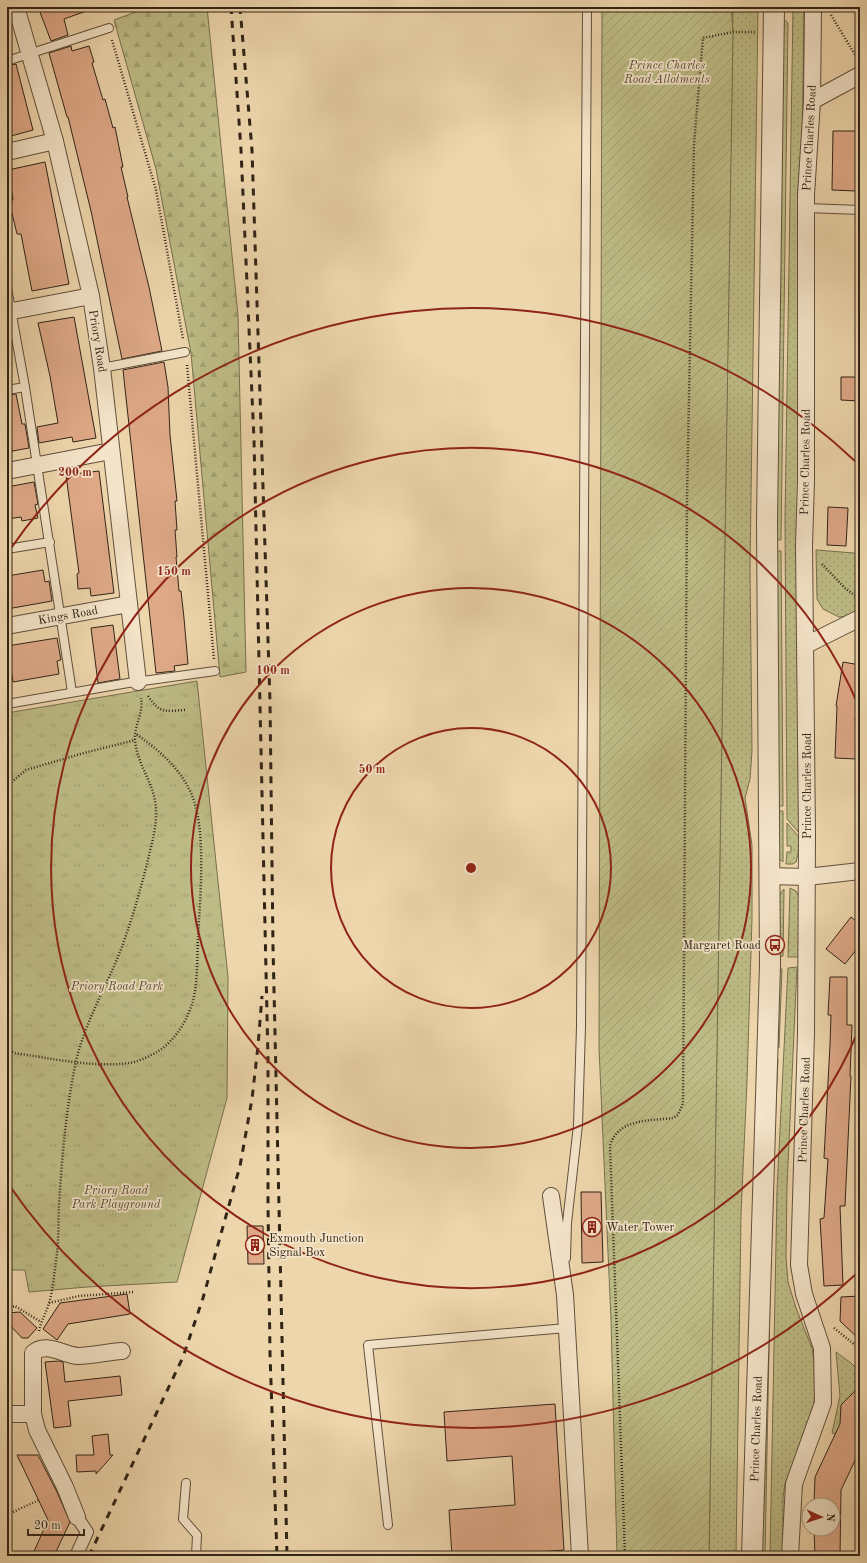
<svg xmlns="http://www.w3.org/2000/svg" width="867" height="1563" viewBox="0 0 867 1563" font-family="'Old Standard TT',serif">
<style>
.grass{fill:url(#grass-dots);stroke:#77704e}
.forest{fill:url(#forest-firs);stroke:#77704e}
.park{fill:url(#park-tufts);stroke:#77704e}
.garden{fill:url(#garden-furrows);stroke:#77704e}
.building{fill:#dfa988;stroke:#302417}
.lines{fill:none;stroke-linecap:round;stroke-linejoin:round}
.service-casing{stroke:#60503c;stroke-width:10}
.pedestrian-casing{stroke:#60503c;stroke-width:14}
.minor-casing{stroke:#60503c;stroke-width:18}
.tertiary-casing{stroke:#60503c;stroke-width:22}
.path{stroke:#302417;stroke-width:2.5;stroke-dasharray:1 2;stroke-linecap:butt}
.service{stroke:#f4e4c9;stroke-width:8}
.pedestrian{stroke:#f4e4c9;stroke-width:12}
.minor{stroke:#f4e4c9;stroke-width:16}
.tertiary{stroke:#f4e4c9;stroke-width:20}
.rail{stroke:#302417;stroke-width:3;stroke-dasharray:7 7;stroke-linecap:butt}
.ring{fill:none;stroke:#8f2418;stroke-width:2}
.labels{text-anchor:middle;stroke-width:3.5;stroke-linejoin:round;paint-order:stroke}
.park-label{font-size:12px;font-style:italic;fill:#544a33;stroke:#f4e4c9}
.street-label{font-size:12px;fill:#302417;stroke:#f4e4c9}
.poi-label{font-size:12px;fill:#302417;stroke:#f4e4c9;text-anchor:start}
.centre{fill:#8f2418;stroke:#f4e4c9;stroke-width:2}
.ring-label{font-size:12px;text-anchor:middle;font-weight:bold;fill:#8f2418;stroke:#f4e4c9;stroke-width:3.5;stroke-linejoin:round;paint-order:stroke}
</style>
<defs>
<pattern id="grass-dots" width="8" height="8" patternUnits="userSpaceOnUse"><rect width="8" height="8" fill="#bebc86"/><path d="M2 2h.1M6 6h.1" fill="none" stroke="#a4a173" stroke-width="1.8" stroke-linecap="round"/></pattern>
<pattern id="forest-firs" width="22" height="20" patternUnits="userSpaceOnUse"><rect width="22" height="20" fill="#bebc86"/><path d="M5 1l3.5 6h-7zM16 11l3.5 6h-7z" fill="#a4a173"/></pattern>
<pattern id="park-tufts" width="24" height="20" patternUnits="userSpaceOnUse"><rect width="24" height="20" fill="#bebc86"/><path d="M3 7l-1-3M5 7V3M7 7l1-3M15 17l-1-3M17 17v-4M19 17l1-3" fill="none" stroke="#a4a173"/></pattern>
<pattern id="garden-furrows" width="10" height="10" patternUnits="userSpaceOnUse"><rect width="10" height="10" fill="#bebc86"/><path d="M-1 1l2-2M0 10L10 0M9 11l2-2" fill="none" stroke="#a4a173"/></pattern>
</defs>
<rect width="100%" height="100%" fill="#eed6ac"/>
<filter id="stains"><feTurbulence type="fractalNoise" baseFrequency=".005" numOctaves="4"/><feColorMatrix values="0 0 0 0 .2 0 0 0 0 .09 0 0 0 0 .02 0 0 0 .5 -.17"/></filter>
<radialGradient id="worn" r=".72"><stop offset=".6" stop-color="#630" stop-opacity="0"/><stop offset="1" stop-color="#630" stop-opacity=".3"/></radialGradient>
<!-- grass -->
<g class="grass">
<path d="M733 7H758L750 569 752 751 750 779 745 798 752 845V919L747 1081 741 1215 736 1556H709Z"/>
<path d="M793 7H804L797 575 799 833 787 819 785 520Z"/>
<path d="M783 19 788 23 781 540H775Z"/>
<path d="M816 550 854 553 860 560V610L848 616 839 617 823 609 817 599Z"/>
<path d="M775 551H781L783 806H777Z"/>
<path d="M778 811H783V862L777 856Z"/>
<path d="M787 823 799 837 798 854 796 862 793 864H786L787 852H791V846H787Z"/>
<path d="M790 888 796 891 799 897V957H788Z"/>
<path d="M784 889 783 956 777 957 779 895Z"/>
<path d="M797 967 787 1187 786 1257 788 1282 796 1308 812 1348 817 1384 813 1407 807 1429 785 1484 783 1498V1556H770L777 1191 788 968Z"/>
<path d="M776 968 782 969 779 1048 774 1047Z"/>
<path d="M774 1058 778 1059 772 1196 765 1556H761Z"/>
<path d="M836 1352 851 1363 860 1372V1401L840 1435 832 1433 840 1396Z"/>
</g>
<!-- forest -->
<path class="forest" d="M149 7H207L238 315 246 672 220 677 191 353 156 169 114 20Z"/>
<!-- park -->
<path class="park" d="M197 681 228 977 227 1098 177 1282 87 1287 29 1292 25 1270H7V713Z"/>
<!-- garden -->
<path class="garden" d="M602 7H731L733 32 709 1556H617L611 1320 599 1048Z"/>
<!-- building -->
<g class="building">
<path d="M38 7H91L92 9 64 19 68 35 51 41Z"/>
<path d="M71 46 72 51 89 46 94 62 92 63 103 100 105 99 113 128 115 127 123 167H121L128 197H127L149 287 162 351 122 359 91 211 68 117H67L49 53Z"/>
<path d="M16 64 33 130 11 136 10 130 7 131V66Z"/>
<path d="M833 131H857L856 191 832 190Z"/>
<path d="M45 162 69 284 32 291 21 234H17L9 201 13 200 8 170Z"/>
<path d="M74 317 96 438 73 442 72 437 39 443 37 427 58 423 50 376 38 323Z"/>
<path d="M164 362 168 387 170 435 177 501H175L177 530H175L177 557H176L179 591H181L184 618 188 664 174 666 175 671 156 673 123 370Z"/>
<path d="M841 377H860V401L841 400Z"/>
<path d="M16 394 22 424H25L29 448 7 452V395Z"/>
<path d="M99 471 114 593 91 596 90 588 78 589 77 574 79 573 66 475Z"/>
<path d="M34 482 38 504 35 505 38 518 22 521 21 517 7 519V487Z"/>
<path d="M828 507 848 508 846 546 827 545Z"/>
<path d="M43 570 45 582 49 581 52 601 7 609V576Z"/>
<path d="M113 625 120 679 98 683 91 628Z"/>
<path d="M57 638 61 660 57 661 59 674 13 682 11 669 7 670V646Z"/>
<path d="M843 662 860 665V693L855 720H859L857 759 835 758 837 706H836Z"/>
<path d="M851 917 860 924V945L845 964 826 949Z"/>
<path d="M830 977H847V1025H852L850 1076H851L845 1206H840L843 1285 824 1286 820 1219 824 1218 828 1159 824 1158 830 1045 831 1015H828Z"/>
<path d="M581 1192H601L603 1262 582 1263Z"/>
<path d="M247 1226H263L264 1264H248Z"/>
<path d="M127 1294 130 1314 68 1324 57 1340 43 1329 60 1303Z"/>
<path d="M860 1296V1340L840 1321 841 1297Z"/>
<path d="M20 1312 37 1328 28 1338H22L7 1322V1313Z"/>
<path d="M59 1361 63 1362 65 1382 120 1376 122 1395 68 1401 71 1426 54 1428 45 1362Z"/>
<path d="M860 1386V1410L856 1449 860 1450 841 1490 840 1556H815L814 1529H833V1505H814L815 1477 840 1424 841 1405Z"/>
<path d="M555 1404 564 1550 486 1556H452L449 1510 515 1505 512 1456 447 1461 444 1412Z"/>
<path d="M108 1434 110 1455H113L96 1474V1471L77 1472 76 1455H94L92 1436Z"/>
<path d="M17 1455H38L57 1492 70 1522 54 1556H32L48 1520Z"/>
</g>
<g class="lines">
<!-- service casing -->
<g class="service-casing">
<g id="service">
<path d="M7 61 109 28"/>
<path d="M806 208 860 210"/>
<path d="M7 288 25 387 72 692"/>
<path d="M102 368 185 352"/>
<path d="M7 390 25 387"/>
<path d="M7 549 50 542"/>
<path d="M7 704 128 683 215 671"/>
<path d="M566 1258 567 1223 578 1125 581 1027 587 7"/>
<path d="M186 1483 183 1519 197 1535 196 1556"/>
<path d="M7 1523V1524"/>
<path d="M388 1525 368 1345 567 1328"/>
</g>
</g>
<!-- pedestrian casing -->
<g class="pedestrian-casing">
<path id="pedestrian" d="M76 1556 87 1532 77 1517"/>
</g>
<!-- minor casing -->
<g class="minor-casing">
<g id="minor">
<path d="M16 7 55 141 91 296 102 368 138 682"/>
<path d="M812 101 860 75"/>
<path d="M7 152 55 141"/>
<path d="M7 312 91 296"/>
<path d="M7 471 111 451"/>
<path d="M7 626 129 604"/>
<path d="M806 645 860 618"/>
<path d="M768 876 807 877 860 871"/>
<path d="M551 1196 565 1295 580 1556"/>
<path d="M7 1414H33"/>
<path d="M77 1517 65 1487 37 1430 33 1414V1353C46 1341 63 1355 78 1356 92 1356 107 1352 122 1351"/>
<path d="M790 1556 794 1484 823 1403 822 1348 804 1294 799 1265 806 1034 807 835 804 545 806 482V195L812 101 813 7"/>
</g>
</g>
<!-- tertiary casing -->
<g class="tertiary-casing">
<path id="tertiary" d="M752 1556 770 965 767 521 774 7"/>
</g>
<!-- path -->
<g class="path">
<path d="M831 15 857 58"/>
<path d="M112 40 156 190 183 339"/>
<path d="M187 365 214 659"/>
<path d="M822 564 845 588 860 599"/>
<path d="M148 696C160 714 165 711 185 710"/>
<path d="M7 786 26 770 84 753 135 740"/>
<path d="M7 1049 14 1053C49 1058 94 1068 129 1063 138 1062 149 1056 157 1052 175 1041 187 1021 193 1001 198 981 197 958 198 937 200 899 207 828 191 793 179 767 159 750 136 734"/>
<path d="M49 1303 79 1296 134 1292"/>
<path d="M7 1308 15 1306 41 1322"/>
<path d="M834 1328 860 1349"/>
<path d="M39 1331C41 1321 46 1313 49 1303 53 1290 54 1275 56 1261 59 1243 58 1224 59 1205 62 1157 66 1109 76 1061 84 1027 101 996 115 964 129 931 138 898 147 864 151 846 157 827 156 809 155 784 137 765 135 740 134 725 144 713 141 698"/>
<path d="M13 1512 39 1500"/>
<path d="M625 1556 610 1146C618 1118 650 1121 673 1118L678 1115 683 1103 687 498 694 144 703 38 733 32H755"/>
</g>
<!-- service -->
<use href="#service" class="service"/>
<!-- pedestrian -->
<use href="#pedestrian" class="pedestrian"/>
<!-- minor -->
<use href="#minor" class="minor"/>
<!-- tertiary -->
<use href="#tertiary" class="tertiary"/>
<!-- rail -->
<g class="rail">
<path d="M231 7 241 150 254 440 268 1059V1205L270 1354 277 1556"/>
<path d="M240 7 252 150 270 701 273 946 287 1556"/>
<path d="M89 1556 183 1357 203 1298 240 1166 252 1099 258 1046 262 996"/>
</g>
</g>
<!-- distance rings -->
<g class="ring">
<circle cx="471" cy="868" r="140"/>
<circle cx="471" cy="868" r="280"/>
<path d="M859 1029A420 420 0 1 1 859 707"/>
<path d="M856 1274A560 560 0 0 1 9 1185M9 551A560 560 0 0 1 856 462"/>
</g>
<!-- icons -->
<defs>
<g id="bus-ring" transform="scale(1)"><circle r="9.5" fill="#f4e4c9" stroke="#8f2418" stroke-width="1.5"/><path d="M-5-6H5V4H4V6H2V4H-2V6H-4V4H-5ZM-3.5-4V0h7V-4ZM-3.5 1.2v1.5H-2V1.2ZM2 1.2v1.5H3.5V1.2Z" fill="#8f2418"/></g>
<g id="building-ring" transform="scale(1)"><circle r="9.5" fill="#f4e4c9" stroke="#8f2418" stroke-width="1.5"/><path d="M-4-6H4V6H1V3H-1V6H-4ZM-2.5-4.3h1.7v1.8h-1.7ZM.8-4.3h1.7v1.8H.8ZM-2.5-1h1.7V.8h-1.7ZM.8-1h1.7V.8H.8Z" fill="#8f2418"/></g>
</defs>
<g fill-rule="evenodd">
<use href="#bus-ring" x="775" y="945"/>
<use href="#building-ring" x="592" y="1227"/>
<use href="#building-ring" x="255" y="1245"/>
</g>
<g class="labels">
<!-- park labels -->
<g class="park-label">
<text x="667" y="69">Prince Charles<tspan x="667" dy="14">Road Allotments</tspan></text>
<text x="117" y="990">Priory Road Park</text>
<text x="116" y="1194">Priory Road<tspan x="116" dy="14">Park Playground</tspan></text>
</g>
<!-- street labels -->
<g class="street-label">
<text transform="translate(809 138) rotate(-87)" y="4">Prince Charles Road</text>
<text transform="translate(98 341) rotate(81)" y="4">Priory Road</text>
<text transform="translate(805 462) rotate(-89)" y="4">Prince Charles Road</text>
<text transform="translate(68 615) rotate(-10)" y="4">Kings Road</text>
<text transform="translate(807 786) rotate(-90)" y="4">Prince Charles Road</text>
<text transform="translate(804 1110) rotate(-88)" y="4">Prince Charles Road</text>
<text transform="translate(756 1429) rotate(-88)" y="4">Prince Charles Road</text>
</g>
<!-- poi labels -->
<g class="poi-label">
<text x="761" y="949" text-anchor="end">Margaret Road</text>
<text x="606" y="1231">Water Tower</text>
<text x="269" y="1242">Exmouth Junction<tspan x="269" dy="14">Signal Box</tspan></text>
</g>
</g>
<circle cx="471" cy="868" r="6" class="centre"/>
<g class="ring-label">
<text x="75" y="476">200 m</text>
<text x="174" y="575">150 m</text>
<text x="273" y="674">100 m</text>
<text x="372" y="773">50 m</text>
</g>
<!-- margin -->
<rect width="867" height="1563" fill="none" stroke="#eed6ac" stroke-width="24"/>
<rect x="8" y="8" width="851" height="1547" fill="none" stroke="#302417" stroke-width="2"/>
<rect x="12" y="12" width="843" height="1539" fill="none" stroke="#302417"/>
<!-- north arrow -->
<g transform="translate(821 1517) rotate(93)"><circle r="19" fill="#f4e4c9" stroke="#a69782"/>
<path d="M0-3L7 15L0 10L-7 15Z" fill="#8f2418"/>
<text y="-6" font-size="11" font-weight="bold" text-anchor="middle" fill="#302417">N</text>
</g>
<!-- scale -->
<path d="M28 1529v6h56v-6" fill="none" stroke="#302417" stroke-width="2"/>
<text x="34" y="1529" font-size="12" fill="#302417" stroke="#f4e4c9" stroke-width="3" paint-order="stroke">20 m</text>
<rect width="100%" height="100%" filter="url(#stains)"/>
<rect width="100%" height="100%" fill="url(#worn)"/>
</svg>
